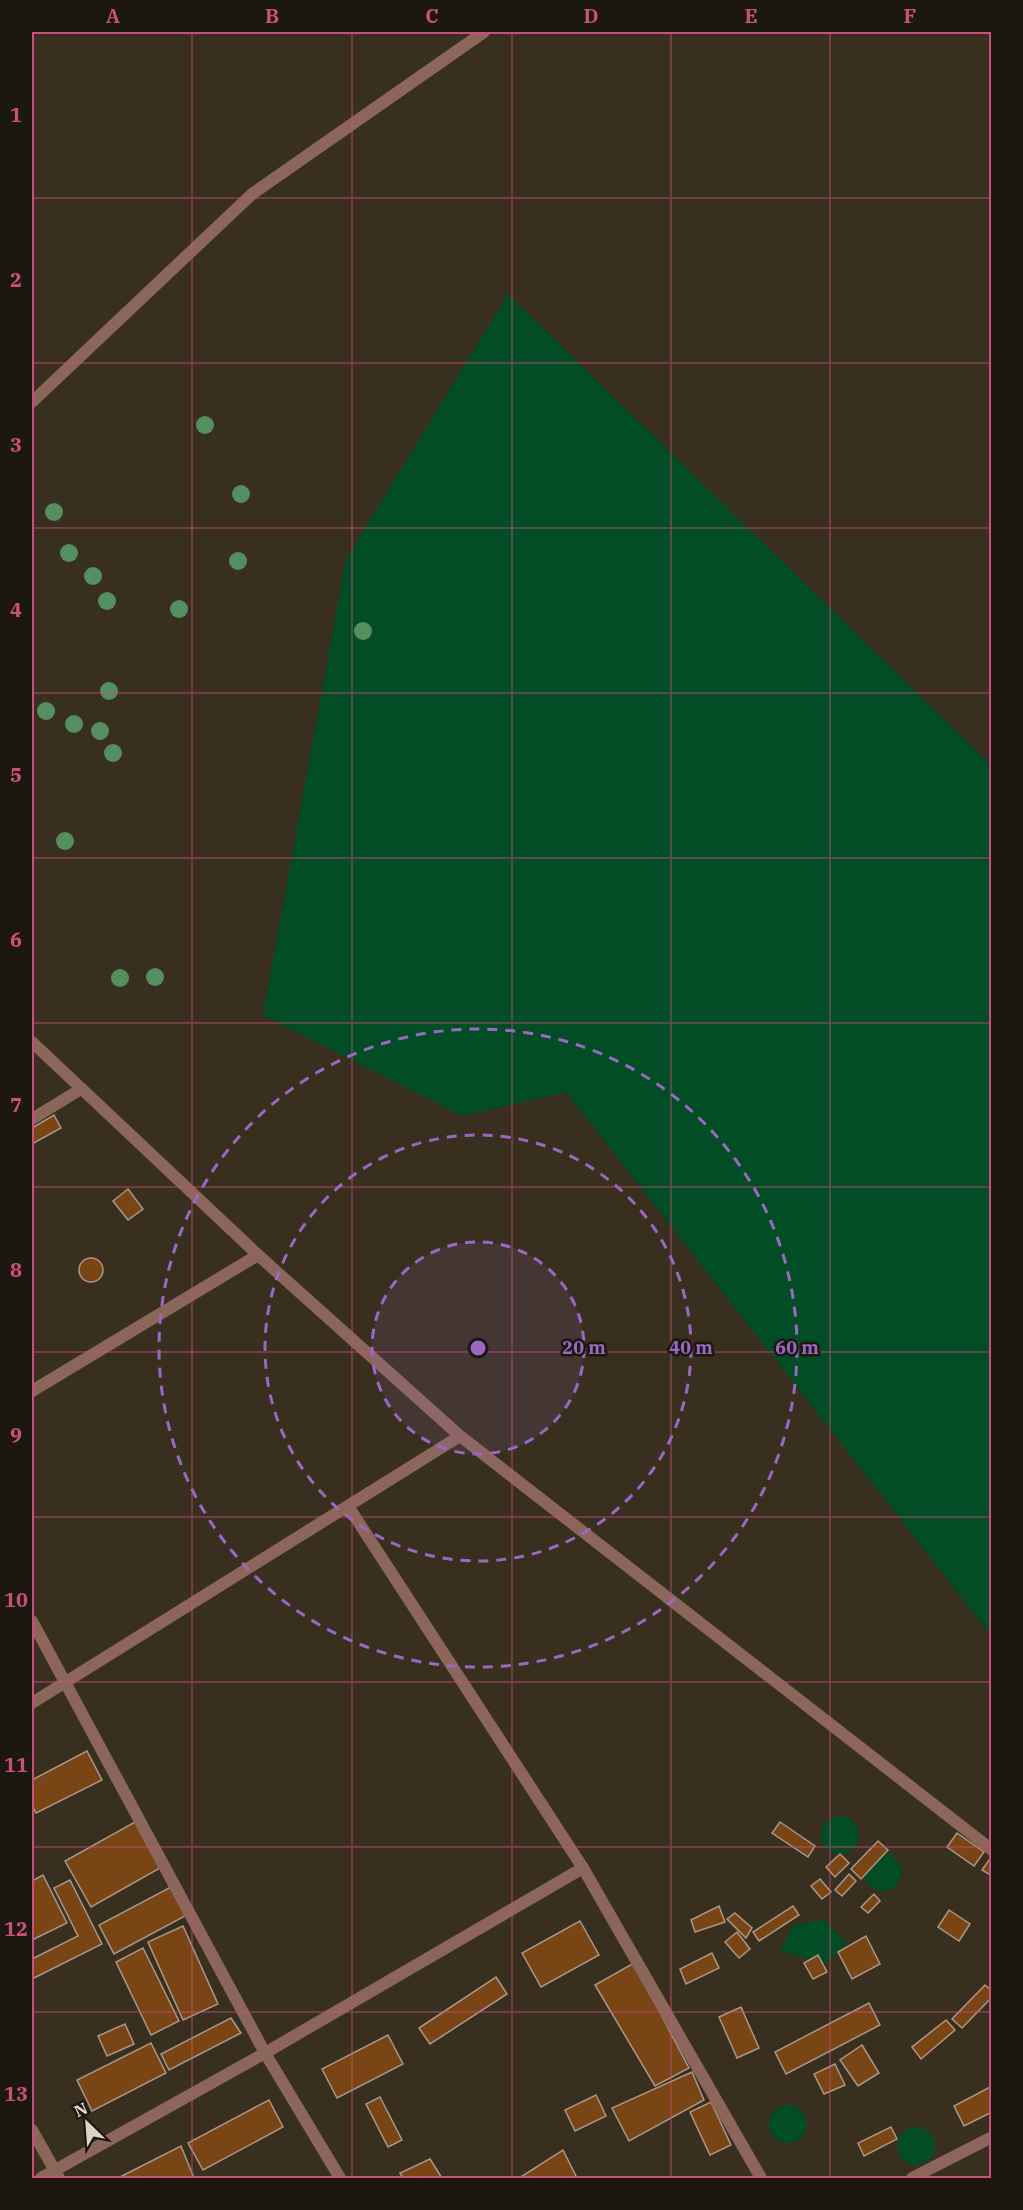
<svg xmlns="http://www.w3.org/2000/svg" width="1023" height="2210" viewBox="0 0 1023 2210" font-family="'IBM Plex Serif',serif">
<style>
.green{fill:#024d26}
.building{fill:#7a4514;stroke:#aa9789;stroke-width:1.5}
.lines{fill:none;stroke-linecap:round;stroke-linejoin:round}
.street{stroke:#8d665b;stroke-width:12}
.tree{fill:#558f60}
.grid{fill:none;stroke:#c9507d;stroke-width:1.5;stroke-opacity:0.55}
.ring{fill:none;stroke:#9c67c3;stroke-width:3;stroke-dasharray:10 8}
.centre{fill:#9c67c3;stroke:#1c1810;stroke-width:3}
.ring-label{font-size:18px;text-anchor:middle;font-weight:bold;fill:#9c67c3;stroke:#1c1810;stroke-width:5;stroke-linejoin:round;paint-order:stroke}
.neatline{fill:none;stroke:#c9507d;stroke-width:2}
.grid-label{font-size:20px;text-anchor:middle;font-weight:bold;fill:#c9507d}
</style>
<rect width="100%" height="100%" fill="#382f1f"/>
<!-- green -->
<g class="green">
<path d="M508 294 991 765V1635L566 1092 462 1116 263 1015 346 559Z"/>
<circle cx="840" cy="1835" r="19"/>
<path d="M885 1853 892 1855 901 1865C906 1894 870 1902 863 1873Z"/>
<path d="M825 1920 847 1944 823 1965 780 1950 794 1924Z"/>
<circle cx="788" cy="2124" r="19"/>
<circle cx="916" cy="2146" r="19"/>
</g>
<!-- building -->
<g class="building">
<path d="M54 1115 61 1128 32 1144V1128Z"/>
<path d="M128 1189 143 1209 128 1220 113 1201Z"/>
<circle cx="91" cy="1270" r="12"/>
<path d="M87 1751 102 1780 36 1813 32 1805V1780Z"/>
<path d="M135 1822 160 1868 91 1907 65 1861Z"/>
<path d="M780 1822 815 1846 808 1857 772 1833Z"/>
<path d="M957 1833 984 1852 974 1866 947 1847Z"/>
<path d="M878 1841 888 1850 861 1879 851 1869Z"/>
<path d="M840 1854 849 1863 835 1877 826 1867Z"/>
<path d="M989 1860 992 1862V1876L982 1870Z"/>
<path d="M849 1874 856 1881 842 1896 835 1890Z"/>
<path d="M43 1875 67 1923 32 1940V1881Z"/>
<path d="M820 1879 831 1892 822 1899 811 1886Z"/>
<path d="M70 1880 102 1944 32 1979V1959L78 1936 54 1888Z"/>
<path d="M171 1887 185 1916 114 1954 99 1925Z"/>
<path d="M874 1894 880 1901 868 1913 861 1907Z"/>
<path d="M719 1906 725 1922 695 1932 691 1920Z"/>
<path d="M793 1906 799 1915 759 1941 753 1932Z"/>
<path d="M949 1910 970 1924 959 1941 938 1927Z"/>
<path d="M735 1913 752 1928 746 1938 727 1919Z"/>
<path d="M580 1921 599 1955 541 1987 522 1953Z"/>
<path d="M183 1926 218 2004 183 2020 148 1942Z"/>
<path d="M737 1932 750 1949 739 1958 725 1942Z"/>
<path d="M866 1936 880 1964 852 1979 838 1952Z"/>
<path d="M143 1948 179 2021 151 2035 116 1962Z"/>
<path d="M712 1953 719 1968 686 1984 680 1969Z"/>
<path d="M818 1955 827 1972 813 1979 804 1963Z"/>
<path d="M634 1963 689 2068 655 2086 595 1985Z"/>
<path d="M496 1977 507 1994 430 2044 419 2028Z"/>
<path d="M985 1985 992 1991V1997L962 2028 952 2019Z"/>
<path d="M869 2003 880 2025 786 2074 775 2052Z"/>
<path d="M741 2007 759 2048 737 2058 719 2017Z"/>
<path d="M231 2018 241 2033 169 2070 161 2054Z"/>
<path d="M946 2020 955 2030 921 2059 912 2047Z"/>
<path d="M125 2024 134 2044 107 2056 98 2036Z"/>
<path d="M388 2035 403 2064 337 2098 322 2069Z"/>
<path d="M151 2043 166 2073 92 2111 77 2080Z"/>
<path d="M862 2045 879 2073 858 2086 840 2060Z"/>
<path d="M835 2064 845 2085 824 2094 814 2074Z"/>
<path d="M692 2072 704 2100 629 2141 612 2108Z"/>
<path d="M992 2086V2112L964 2126 954 2106Z"/>
<path d="M596 2095 606 2116 575 2131 565 2110Z"/>
<path d="M380 2097 402 2140 388 2147 366 2104Z"/>
<path d="M269 2100 283 2127 203 2170 188 2143Z"/>
<path d="M711 2102 731 2145 710 2155 690 2112Z"/>
<path d="M891 2127 897 2139 864 2156 858 2143Z"/>
<path d="M181 2146 194 2178H118Z"/>
<path d="M563 2150 577 2178H519Z"/>
<path d="M430 2159 442 2178H403L400 2173Z"/>
</g>
<g class="lines">
<!-- street -->
<g class="street">
<path d="M32 402 252 194 484 32"/>
<path d="M32 1042 258 1255 460 1436 992 1850"/>
<path d="M32 1119 81 1089"/>
<path d="M32 1391 258 1255"/>
<path d="M348 1506 583 1868 761 2178"/>
<path d="M32 1621 265 2053 340 2178"/>
<path d="M32 1703 460 1436"/>
<path d="M32 2130 59 2178"/>
<path d="M41 2178 265 2053 583 1868"/>
<path d="M912 2178 992 2137"/>
</g>
</g>
<!-- trees -->
<g class="tree">
<circle cx="205" cy="425" r="9"/>
<circle cx="241" cy="494" r="9"/>
<circle cx="54" cy="512" r="9"/>
<circle cx="69" cy="553" r="9"/>
<circle cx="238" cy="561" r="9"/>
<circle cx="93" cy="576" r="9"/>
<circle cx="107" cy="601" r="9"/>
<circle cx="179" cy="609" r="9"/>
<circle cx="363" cy="631" r="9"/>
<circle cx="109" cy="691" r="9"/>
<circle cx="46" cy="711" r="9"/>
<circle cx="74" cy="724" r="9"/>
<circle cx="100" cy="731" r="9"/>
<circle cx="113" cy="753" r="9"/>
<circle cx="65" cy="841" r="9"/>
<circle cx="155" cy="977" r="9"/>
<circle cx="120" cy="978" r="9"/>
</g>
<!-- grid -->
<path class="grid" d="M192 32V2178M352 32V2178M512 32V2178M671 32V2178M830 32V2178M32 198H992M32 363H992M32 528H992M32 693H992M32 858H992M32 1023H992M32 1187H992M32 1352H992M32 1517H992M32 1682H992M32 1847H992M32 2012H992"/>
<!-- distance rings -->
<circle cx="478" cy="1348" r="106" fill="#9c67c3" fill-opacity=".12"/>
<g class="ring">
<circle cx="478" cy="1348" r="106"/>
<circle cx="478" cy="1348" r="213"/>
<circle cx="478" cy="1348" r="319"/>
</g>
<circle cx="478" cy="1348" r="9" class="centre"/>
<g class="ring-label">
<text x="584" y="1354">20 m</text>
<text x="691" y="1354">40 m</text>
<text x="797" y="1354">60 m</text>
</g>
<!-- border -->
<rect width="1023" height="2210" fill="none" stroke="#1c1810" stroke-width="66"/>
<!-- north arrow -->
<g transform="translate(87 2123) rotate(335)" stroke="#1c1810" stroke-width="4.5" paint-order="stroke">
<path d="M0-4.5L10 22L0 15L-10 22Z" fill="#dad4cb"/>
<text y="-9" font-size="16" font-weight="bold" text-anchor="middle" fill="#dad4cb">N</text>
</g>
<rect x="33" y="33" width="957" height="2144" class="neatline"/>
<g class="grid-label">
<text x="113" y="23">A</text>
<text x="272" y="23">B</text>
<text x="432" y="23">C</text>
<text x="591" y="23">D</text>
<text x="751" y="23">E</text>
<text x="910" y="23">F</text>
<text x="16" y="122">1</text>
<text x="16" y="287">2</text>
<text x="16" y="452">3</text>
<text x="16" y="617">4</text>
<text x="16" y="782">5</text>
<text x="16" y="947">6</text>
<text x="16" y="1112">7</text>
<text x="16" y="1277">8</text>
<text x="16" y="1442">9</text>
<text x="16" y="1607">10</text>
<text x="16" y="1772">11</text>
<text x="16" y="1936">12</text>
<text x="16" y="2101">13</text>
</g>
</svg>
